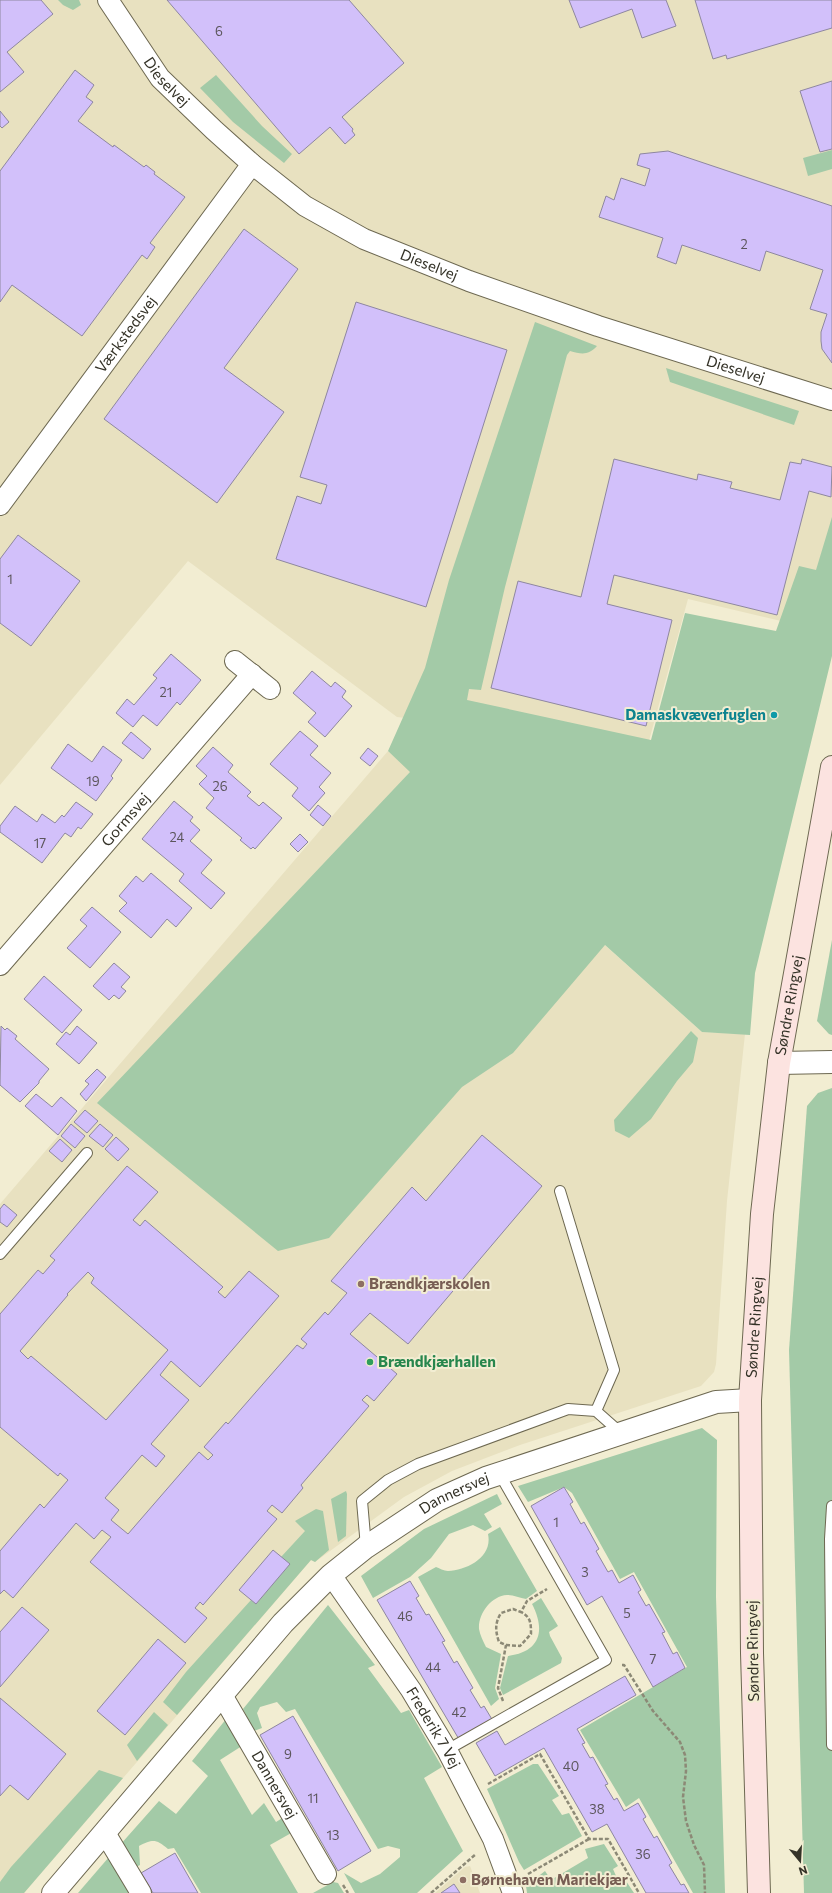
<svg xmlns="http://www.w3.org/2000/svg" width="832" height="1893" viewBox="0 0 832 1893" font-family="Commissioner,sans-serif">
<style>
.built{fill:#e8e1c0}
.green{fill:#a3caa7}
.building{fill:#d2c0fa;stroke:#8e879f;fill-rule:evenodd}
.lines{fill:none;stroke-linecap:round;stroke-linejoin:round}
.service-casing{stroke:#6d6851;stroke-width:12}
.minor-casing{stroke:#6d6851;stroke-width:22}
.tertiary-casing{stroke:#6d6851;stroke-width:24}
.secondary-casing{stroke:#6d6851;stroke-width:24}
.path{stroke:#8c8976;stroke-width:2.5;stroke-dasharray:4 2;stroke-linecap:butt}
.service{stroke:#fff;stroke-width:10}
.minor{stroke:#fff;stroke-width:20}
.tertiary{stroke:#fff;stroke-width:22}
.secondary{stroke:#fce3e0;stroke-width:22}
.culture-dot{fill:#0f9aa8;stroke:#f2edd2;stroke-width:1.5}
.education-dot{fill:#8d6e63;stroke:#f2edd2;stroke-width:1.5}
.leisure-dot{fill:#2e9e5b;stroke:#f2edd2;stroke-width:1.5}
.labels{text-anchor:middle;stroke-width:4;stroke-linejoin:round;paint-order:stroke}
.number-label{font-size:13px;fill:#5c565c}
.street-label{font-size:15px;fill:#343227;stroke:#f2edd2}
.culture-label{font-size:15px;font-weight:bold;fill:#0d838f;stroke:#f2edd2;text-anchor:end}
.education-label{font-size:15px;font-weight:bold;fill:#785e54;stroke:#f2edd2;text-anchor:start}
.leisure-label{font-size:15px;font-weight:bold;fill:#27864d;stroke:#f2edd2;text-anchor:start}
</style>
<rect width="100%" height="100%" fill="#f2edd2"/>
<!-- built -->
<g class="built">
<path d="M0 0H832V633L688 599 647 748 397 717 188 561 0 785Z"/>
<path d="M388 751 702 1032 745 1034 727 1201 716 1364 714 1372 701 1386 520 1445 452 1471 404 1497 315 1562 311 1560 24 1893H0V1204Z"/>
<path d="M470 1866 480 1893H435L465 1867Z"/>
</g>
<!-- green -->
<g class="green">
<path d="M58 0H79L81 5 73 10 63 5Z"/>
<path d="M216 75 262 126 292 154 284 163 233 122 200 88Z"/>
<path d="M832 150V169L808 176 803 158Z"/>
<path d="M535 322 597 346C588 356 581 354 570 351L567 355 505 587 481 690 469 689 467 700 651 740 685 613 776 631 799 566 816 570 832 517V656L755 973 750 1035 702 1032 605 945 513 1053 462 1087 329 1238 278 1251 97 1103 410 772 388 751 425 668 449 580Z"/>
<path d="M666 368 799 411 794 425 670 382Z"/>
<path d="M832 940V1035L829 1034 817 1021Z"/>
<path d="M691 1031 698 1038 693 1062 677 1081 651 1119 629 1138 615 1131 614 1120Z"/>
<path d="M832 1088V1893H804L789 1350 807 1106 818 1093Z"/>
<path d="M702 1428 717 1440 716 1597 725 1893H693L639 1798 626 1807 580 1730 687 1667 634 1572 620 1579 572 1493 564 1487 528 1502 518 1486Z"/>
<path d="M346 1491 347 1494 346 1536 338 1542 331 1499Z"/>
<path d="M497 1494 502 1504 484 1514 492 1527 485 1531 473 1525 449 1534 431 1558 421 1567 410 1577 373 1598 361 1576 424 1529Z"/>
<path d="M316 1509 323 1511 329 1550 315 1562 311 1560 177 1715 163 1702 186 1672 251 1600 256 1604 289 1564 281 1557 305 1531 295 1521Z"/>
<path d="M500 1527 537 1591 526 1599C520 1598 513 1595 507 1595 491 1596 478 1614 479 1629 480 1635 483 1641 486 1647L501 1654 495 1688 499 1699 491 1706 418 1577 436 1567C439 1568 444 1571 448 1571 467 1570 493 1557 488 1534Z"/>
<path d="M541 1598 558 1626 549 1632 550 1636 562 1658 561 1663 503 1695 500 1688 508 1656C540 1652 546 1631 532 1604Z"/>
<path d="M328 1605 375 1665 368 1668 401 1713 409 1710 442 1767 424 1778 463 1851 417 1893H355L344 1873 361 1883 380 1874 400 1857V1849L388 1846 378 1849 295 1709 286 1712 277 1702 260 1707 257 1713 262 1728 254 1731 243 1709Z"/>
<path d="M154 1712 168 1725 137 1761 127 1745Z"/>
<path d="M227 1718 245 1744 220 1760 252 1815 264 1803 276 1822 284 1817 293 1832 270 1845 298 1893H201L174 1848 168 1849C156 1839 153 1839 139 1846L140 1865 136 1867 120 1845 159 1801 176 1814 208 1776 192 1761Z"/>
<path d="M533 1764H538L559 1796 552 1800 562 1815 569 1813 582 1836 524 1870 519 1862 487 1789Z"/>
<path d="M99 1770 123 1778 24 1893H0V1882L11 1867Z"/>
<path d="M604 1844 618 1866 613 1869 620 1885 626 1881 634 1893H527L526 1886 545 1871 551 1880 588 1858 585 1849Z"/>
<path d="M109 1857 133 1893H78Z"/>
<path d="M333 1882 338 1883 344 1893H313Z"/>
</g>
<!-- building -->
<g class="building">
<path d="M0 0H41L53 14 7 52 24 72 0 92Z"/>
<path d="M167 0H349L404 63 342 117 353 129 352 131 355 135 345 144 330 127 299 154Z"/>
<path d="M569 0H666L676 26 642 38 632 9 580 28Z"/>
<path d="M695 0H832V28L727 59 726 55 713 59Z"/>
<path d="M75 70 94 85 86 97 93 102 78 121 113 147 114 145 144 167 146 165 155 172 154 174 185 197 150 243 155 247 147 259 142 255 82 336 12 285 0 302V171Z"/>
<path d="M832 81V149L820 152 800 91Z"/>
<path d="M0 111 9 122 2 128 0 126Z"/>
<path d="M668 151 832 206V363L822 349 821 341V332L827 314 810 309 823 270 766 251 760 271 682 245 676 264 657 257 663 238 599 217 606 196 614 200 621 178 645 186 650 169 637 165 640 154Z"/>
<path d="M244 229 298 269 224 368 284 412 217 503 104 419Z"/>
<path d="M356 302 507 350 426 607 276 559 297 496 321 504 327 485 300 477Z"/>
<path d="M614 459 697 480 698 474 732 482 730 488 780 500 790 462 801 464 802 459 832 467 831 497 809 491 777 615 614 575 607 604 672 620 646 726 491 688 518 581 581 597Z"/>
<path d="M18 535 80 581 31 646 0 623V559Z"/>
<path d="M171 654 201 680 180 705 177 702 157 726 143 715 133 727 116 713 127 699 134 705 157 678 153 675Z"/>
<path d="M312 671 331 687 335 682 346 691 342 697 352 706 325 737 308 722 316 713 293 693Z"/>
<path d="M300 731 318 746 310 755 331 773 319 787 325 793 309 811 292 796 298 788 270 764Z"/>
<path d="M131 732 151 749 143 759 122 743Z"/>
<path d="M68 744 92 762 103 746 122 760 111 776 113 778 96 801 51 768Z"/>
<path d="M213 747 233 765 228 772 251 792 247 796 259 806 263 802 282 818 255 849 253 847 251 849 240 840 242 838 206 808 214 798 199 784 207 776 196 766Z"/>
<path d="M368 748 378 756 370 766 360 758Z"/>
<path d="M174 801 193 817 190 821 200 830 190 841 212 860 201 873 225 893 211 909 179 881 184 874 142 839Z"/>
<path d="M76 802 93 814 81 829 78 827 71 837 65 833 42 863 0 832V826L15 806 37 822 42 814 55 823 62 815 64 817Z"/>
<path d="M318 805 331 816 323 826 310 815Z"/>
<path d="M300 834 308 842 298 852 290 844Z"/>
<path d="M151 873 192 908 176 927 167 919 151 938 119 911 127 903 119 896 136 876 143 882Z"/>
<path d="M92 907 121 932 90 968 67 948 87 926 80 920Z"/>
<path d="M114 963 130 977 121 987 126 991 119 999 114 995 109 1000 93 986Z"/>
<path d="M44 976 82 1010 62 1033 24 999Z"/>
<path d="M1 1026 5 1030 7 1028 17 1036 15 1039 49 1069 39 1081V1083L20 1102 0 1085Z"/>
<path d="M77 1026 97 1043 79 1064 56 1044 66 1032 70 1035Z"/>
<path d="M97 1069 106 1077 86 1101 80 1094 89 1084 85 1081Z"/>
<path d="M36 1094 52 1107 61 1097 77 1111 58 1135 25 1106Z"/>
<path d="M85 1110 98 1121 87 1133 74 1122Z"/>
<path d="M71 1124 85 1136 75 1148 61 1136Z"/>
<path d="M100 1124 113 1135 103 1147 89 1136Z"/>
<path d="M482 1135 542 1186 408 1344 370 1313 350 1334 397 1374 374 1401 367 1395 362 1400 369 1406 301 1485 303 1488 282 1513 272 1505 267 1511 277 1519 203 1605 200 1602 195 1608 207 1618 185 1643 90 1562 111 1537 102 1530 94 1539 76 1523 13 1598 4 1590 0 1594V1551L40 1504 44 1508 68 1480 60 1473 58 1476 0 1427V1314L38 1270 43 1274 55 1260 50 1256 127 1166 158 1192 133 1220 140 1226 145 1220 223 1287 218 1292 225 1298 249 1271 279 1296 200 1387 171 1361 160 1375 189 1400 151 1444 165 1456 156 1467 142 1455 105 1498 119 1510 111 1520 128 1534 199 1452 208 1460 213 1455 204 1447 226 1422 228 1424 297 1345 303 1349 307 1344 301 1339 325 1312 328 1315 347 1293 331 1281 412 1187 426 1201ZM88 1272 94 1278 91 1283 168 1350 106 1420 31 1356 28 1359 20 1351 68 1295 67 1294Z"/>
<path d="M116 1137 129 1149 118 1161 105 1149Z"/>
<path d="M60 1139 72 1150 62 1162 49 1151Z"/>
<path d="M4 1204 17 1215 7 1227 0 1222V1209Z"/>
<path d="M564 1487 573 1502 570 1504 581 1524 584 1522 599 1549 596 1551 608 1572 612 1570 619 1583 633 1575 641 1590 638 1592 646 1606 649 1604 665 1632 662 1633 673 1654 677 1652 685 1668 653 1687 602 1596 587 1605 531 1506Z"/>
<path d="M273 1550 290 1564 256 1604 239 1590Z"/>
<path d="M410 1581 419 1596 416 1598 426 1615 429 1614 445 1641 442 1642 454 1663 457 1661 473 1688 470 1690 481 1708 484 1706 493 1721 460 1741 377 1600Z"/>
<path d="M22 1607 49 1630 0 1687V1632Z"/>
<path d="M158 1639 186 1663 125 1735 97 1711Z"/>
<path d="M625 1676 636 1695 577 1729 585 1743 582 1744 590 1758 593 1757 608 1784 605 1785 614 1800 617 1798 624 1811 638 1803 646 1817 643 1819 654 1838 657 1836 672 1863 669 1865 681 1885 684 1884 689 1893H646L607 1824 592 1832 544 1748 495 1776 476 1743 497 1731 505 1745Z"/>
<path d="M0 1698 66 1754 28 1800 10 1785 0 1796Z"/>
<path d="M293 1716 371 1851 338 1871 260 1735Z"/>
<path d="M175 1853 198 1893H153L141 1873Z"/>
<path d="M454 1884 460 1893H441Z"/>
</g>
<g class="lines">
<!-- service casing -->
<g class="service-casing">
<g id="service">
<path d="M560 1191 614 1370 596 1411"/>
<path d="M0 1254 87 1153"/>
<path d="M832 1506 830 1539 832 1745"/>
<path d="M366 1547 362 1501 388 1480 418 1464 568 1409 596 1411 622 1434"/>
<path d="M447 1750 606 1660 499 1473"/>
</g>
</g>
<!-- minor casing -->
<g class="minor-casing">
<g id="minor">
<path id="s1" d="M108 0 160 78 214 130 252 164 305 206 364 239 469 281 598 326 832 400"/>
<path id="s2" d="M0 505 252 164"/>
<path d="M235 661 270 689"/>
<path id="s3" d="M0 965 252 674"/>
<path id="s4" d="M331 1575 411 1690 447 1750 493 1839 513 1893"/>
<path id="s5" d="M222 1695 326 1874"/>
<path d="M105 1833 141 1893"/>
</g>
</g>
<!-- tertiary casing -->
<g class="tertiary-casing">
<g id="tertiary">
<path d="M779 1063 832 1062"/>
<path id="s6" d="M53 1893 283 1623 331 1575 366 1547 437 1500 486 1478 716 1402 750 1400"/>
</g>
</g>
<!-- secondary casing -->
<g class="secondary-casing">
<g id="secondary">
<path id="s7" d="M759 1893 752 1653 750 1400 762 1214 779 1063 832 767"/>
</g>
</g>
<!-- path -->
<g class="path">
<path d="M506 1645 520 1646 531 1634C531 1624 531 1617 521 1612"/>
<path d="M622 1665H624L653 1711 680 1742 685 1755 686 1771 683 1797 686 1821 694 1845 704 1865 705 1893"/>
<path d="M503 1701 498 1688 506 1645 499 1642C495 1630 495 1623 501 1613L513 1609 521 1612 527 1601 547 1589"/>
<path d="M488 1784 540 1754 589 1839H608L639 1893"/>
<path d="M528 1874 589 1839"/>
<path d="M343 1885 348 1893"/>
<path d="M431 1893 476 1854"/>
</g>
<!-- service -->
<use href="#service" class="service"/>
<!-- minor -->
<use href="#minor" class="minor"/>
<!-- tertiary -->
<use href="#tertiary" class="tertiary"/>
<!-- secondary -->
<use href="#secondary" class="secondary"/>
</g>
<!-- markers -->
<circle class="culture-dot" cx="774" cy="715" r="4"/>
<g class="education-dot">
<circle cx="361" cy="1284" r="4"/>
<circle cx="463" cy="1880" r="4"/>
</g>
<circle class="leisure-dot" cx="370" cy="1362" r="4"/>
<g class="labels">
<!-- number labels -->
<g class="number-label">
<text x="219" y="36">6</text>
<text x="744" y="249">2</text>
<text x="10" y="584">1</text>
<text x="166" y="697">21</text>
<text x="93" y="786">19</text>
<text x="220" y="791">26</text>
<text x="177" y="842">24</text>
<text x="40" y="848">17</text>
<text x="556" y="1527">1</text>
<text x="585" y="1577">3</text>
<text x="627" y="1618">5</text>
<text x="405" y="1621">46</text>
<text x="653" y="1664">7</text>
<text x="433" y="1672">44</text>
<text x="459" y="1717">42</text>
<text x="288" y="1759">9</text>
<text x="571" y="1771">40</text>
<text x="313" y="1803">11</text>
<text x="597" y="1814">38</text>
<text x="333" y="1840">13</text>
<text x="643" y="1859">36</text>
</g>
<!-- street labels -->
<g class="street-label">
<text dy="5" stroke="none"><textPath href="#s1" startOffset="101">Dieselvej</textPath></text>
<text dy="5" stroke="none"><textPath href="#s1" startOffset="425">Dieselvej</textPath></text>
<text dy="5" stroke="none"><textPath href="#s2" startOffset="212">Værkstedsvej</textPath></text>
<text dy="5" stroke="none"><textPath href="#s1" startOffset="749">Dieselvej</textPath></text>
<text dy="5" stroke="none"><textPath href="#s3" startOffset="192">Gormsvej</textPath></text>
<text dy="5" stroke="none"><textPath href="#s7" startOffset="890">Søndre Ringvej</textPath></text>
<text dy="5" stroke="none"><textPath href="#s7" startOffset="566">Søndre Ringvej</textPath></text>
<text dy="5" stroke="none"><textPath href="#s6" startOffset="571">Dannersvej</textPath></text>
<text transform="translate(753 1651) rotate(-91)" y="5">Søndre Ringvej</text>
<text dy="5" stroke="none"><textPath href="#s4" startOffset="184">Frederik 7 Vej</textPath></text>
<text dy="5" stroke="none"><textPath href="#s5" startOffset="104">Dannersvej</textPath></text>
</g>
<!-- culture labels -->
<g class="culture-label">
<text x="766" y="720">Damaskvæverfuglen</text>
</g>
<!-- education labels -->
<g class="education-label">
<text x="369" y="1289">Brændkjærskolen</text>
<text x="471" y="1885">Børnehaven Mariekjær</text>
</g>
<!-- leisure labels -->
<g class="leisure-label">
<text x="378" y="1367">Brændkjærhallen</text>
</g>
</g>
<!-- north arrow -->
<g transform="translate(800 1861) rotate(162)" stroke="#f2edd2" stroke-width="3" paint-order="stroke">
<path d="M0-3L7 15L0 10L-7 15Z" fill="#343227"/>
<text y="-6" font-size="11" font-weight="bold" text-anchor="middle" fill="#343227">N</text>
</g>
</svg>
